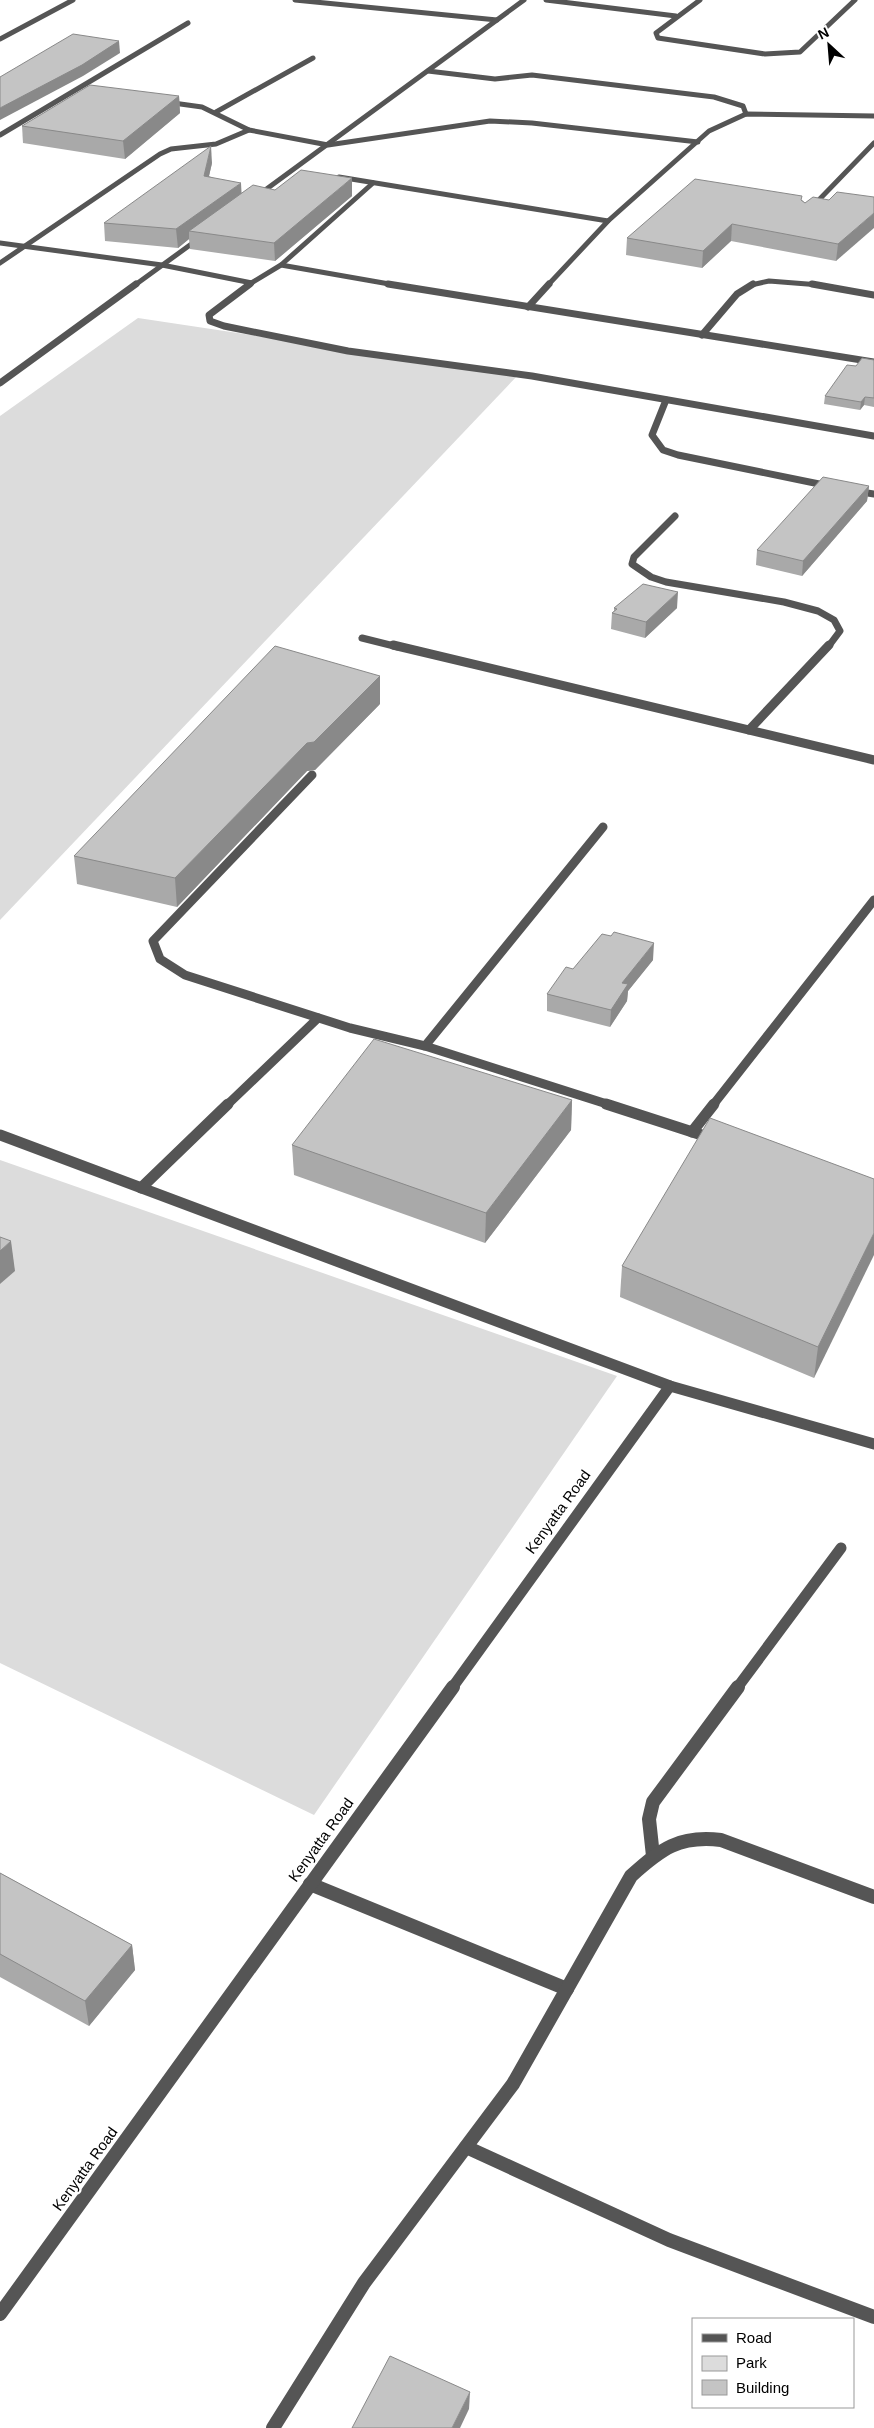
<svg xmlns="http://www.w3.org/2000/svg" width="874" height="2428" viewBox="0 0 874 2428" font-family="Helvetica,sans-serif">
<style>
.green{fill:#dcdcdc}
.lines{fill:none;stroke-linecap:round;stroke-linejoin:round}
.lane-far1{stroke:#555;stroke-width:11}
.lane{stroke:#555;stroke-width:14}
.street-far4{stroke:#555;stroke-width:5}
.street-far3{stroke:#555;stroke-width:7}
.street-far2{stroke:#555;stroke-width:9}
.street-far1{stroke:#555;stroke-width:11}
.street{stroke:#555;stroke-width:14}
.wall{fill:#a9a9a9}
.shaded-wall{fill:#898989}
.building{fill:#c4c4c4;stroke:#898989}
.labels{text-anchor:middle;stroke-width:4.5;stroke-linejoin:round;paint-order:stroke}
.near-street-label{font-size:15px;fill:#000;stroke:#fff}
</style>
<rect width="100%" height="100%" fill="#fff"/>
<!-- green -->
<g class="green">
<path d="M138 318 518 375 0 920V416Z"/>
<path d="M0 1160 617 1376 314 1815 0 1663Z"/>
</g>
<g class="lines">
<!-- lane-far1 -->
<path class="lane-far1" d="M737 1688 841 1548"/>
<!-- lane -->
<path class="lane" d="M653 1856 649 1819 653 1802 738 1687"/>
<!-- street-far4 -->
<g class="street-far4">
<path d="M295 0 497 20"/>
<path d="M546 0 676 16"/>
<path d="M700 0 656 33 658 38 765 54 800 52 855 0"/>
<path d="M0 39 73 0"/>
<path d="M428 71 495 79 532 75 714 97 743 106 746 114"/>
<path d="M166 102 202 107 249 130 328 145 490 121 532 123 698 142"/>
<path d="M216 112 313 58"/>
<path d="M0 135 188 23"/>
<path d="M339 177 608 221 709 131 746 114 874 116"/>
<path d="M257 196 524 0"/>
<path d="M812 207 874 143"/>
<path d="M0 243 162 265 252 283"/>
<path d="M0 263 160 154 171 149 216 144 249 130"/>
<path d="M281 265 373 183"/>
<path d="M135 285 201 237"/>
<path d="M248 285 281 265 395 285"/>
<path d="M548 285 608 221"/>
<path d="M751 285 769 281 820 285"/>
</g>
<!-- street-far3 -->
<g class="street-far3">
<path d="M250 284 209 315 210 321 224 326 348 351 532 376 874 436"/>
<path d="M388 284 874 362"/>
<path d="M812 284 874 295"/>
<path d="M528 307 549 284"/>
<path d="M702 335 737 294 753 284"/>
<path d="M0 383 136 284"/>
<path d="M666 400 652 435 663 450 678 455 829 486"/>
<path d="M855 491 874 494"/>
<path d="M675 516 634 557 632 564 651 577 666 582 784 602 818 611 834 620 840 631 828 647"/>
<path d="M362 638 398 647"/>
</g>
<!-- street-far2 -->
<g class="street-far2">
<path d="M393 645 874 760"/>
<path d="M749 730 829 645"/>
<path d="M312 775 153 941 160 959 185 975 350 1028 425 1046 610 1105"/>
<path d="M425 1046 603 827"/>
<path d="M227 1105 318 1018"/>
<path d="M713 1105 874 900"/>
</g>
<!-- street-far1 -->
<g class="street-far1">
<path d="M606 1104 711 1138"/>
<path d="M692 1132 714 1104"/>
<path d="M0 1135 670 1386 874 1444"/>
<path d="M141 1188 228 1104"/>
<path d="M452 1688 670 1386"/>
</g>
<!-- street -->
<g class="street">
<path d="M310 1884 567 1989"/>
<path d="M466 2147 669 2240 874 2317"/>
<path d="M0 2314 453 1687"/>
<path d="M273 2428 364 2283 513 2084 631 1876C661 1849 679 1835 721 1840L874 1897"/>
</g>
</g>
<!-- wall -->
<g class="wall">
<path d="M179 96 180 113 125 159 23 143 22 126Z"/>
<path d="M212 163 209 176 242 193 275 190 352 196 275 261 190 249 189 239 178 248 105 241 104 223Z"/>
<path d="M874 197 836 261 731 241 702 268 626 255 627 238 802 200 805 203 829 200Z"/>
<path d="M874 360V407L864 405 860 410 824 404 825 396 856 366Z"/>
<path d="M869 486 867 501 802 576 756 565 757 550Z"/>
<path d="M614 608H677L645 638 611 629 612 613 614 611Z"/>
<path d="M380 704 315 770 307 771 177 907 77 884 74 856Z"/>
<path d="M653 960 628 991 627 1001 610 1027 547 1011V994L573 969Z"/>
<path d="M572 1100 571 1130 485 1243 294 1175 292 1145Z"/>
<path d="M874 1179 814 1378 620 1297 622 1266Z"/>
<path d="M0 1873 132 1945 135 1970 89 2026 0 1977Z"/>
</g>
<!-- shaded-wall -->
<g class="shaded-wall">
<path d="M119 41 120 53 83 76 0 120V108Z"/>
<path d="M179 96 180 113 125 159 123 141Z"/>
<path d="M211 146 212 163 205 193 204 176Z"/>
<path d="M352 178V196L275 261 274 243Z"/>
<path d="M241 183 242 201 189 231V239L178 248 176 229Z"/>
<path d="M874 213V228L836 261 838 244Z"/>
<path d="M732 224 731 241 702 268 703 251Z"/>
<path d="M865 397 864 405 860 410 861 402Z"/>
<path d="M869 486 867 501 802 576 803 561Z"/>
<path d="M678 592 677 608 645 638 646 622Z"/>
<path d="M380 676V704L315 770 307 771 177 907 175 878 307 743Z"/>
<path d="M654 943 653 960 628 991 627 1001 610 1027 611 1010 622 983Z"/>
<path d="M572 1100 571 1130 485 1243 486 1213Z"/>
<path d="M874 1233V1255L814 1378 818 1347Z"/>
<path d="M11 1241 15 1271 0 1284V1251Z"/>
<path d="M132 1945 135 1970 89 2026 85 2001Z"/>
<path d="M470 2392 469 2409 460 2428H452Z"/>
</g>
<!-- building -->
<g class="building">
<path d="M73 34 119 41 82 65 0 108V77Z"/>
<path d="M90 85 179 96 123 141 22 126Z"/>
<path d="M211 146 204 176 241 183 176 229 104 223Z"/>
<path d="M301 170 352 178 274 243 189 231 253 185 275 190Z"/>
<path d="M695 179 802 196 801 200 805 203 813 197 829 200 837 192 874 197V213L838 244 732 224 703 251 627 238Z"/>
<path d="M862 358 874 360V398L865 397 861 402 825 396 847 365 856 366Z"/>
<path d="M823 477 869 486 803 561 757 550Z"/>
<path d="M643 584 678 592 646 622 612 613 617 609 614 608Z"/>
<path d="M275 646 380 676 314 742 307 743 175 878 74 856Z"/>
<path d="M614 932 654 943 622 983 628 984 611 1010 547 994 566 967 573 969 602 934 611 936Z"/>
<path d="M374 1039 572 1100 486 1213 292 1145Z"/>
<path d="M710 1118 874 1179V1233L818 1347 622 1266Z"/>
<path d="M0 1237 11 1241 0 1251Z"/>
<path d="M0 1873 132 1945 85 2001 0 1954Z"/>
<path d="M390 2356 470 2392 452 2428H352Z"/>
</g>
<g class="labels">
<!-- near-street labels -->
<g class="near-street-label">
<text transform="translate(558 1512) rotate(-54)" y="5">Kenyatta Road</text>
<text transform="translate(321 1840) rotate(-54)" y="5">Kenyatta Road</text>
<text transform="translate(85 2169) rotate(-54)" y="5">Kenyatta Road</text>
</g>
</g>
<!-- legend -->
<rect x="692" y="2318" width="162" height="90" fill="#ffffff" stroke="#999999"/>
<rect x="702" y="2334" width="25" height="8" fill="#555555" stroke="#999999"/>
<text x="736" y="2343" font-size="15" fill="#000000">Road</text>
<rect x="702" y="2356" width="25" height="15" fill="#dcdcdc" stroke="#999999"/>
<text x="736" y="2368" font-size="15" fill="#000000">Park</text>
<rect x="702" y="2380" width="25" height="15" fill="#c4c4c4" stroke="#999999"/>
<text x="736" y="2393" font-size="15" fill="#000000">Building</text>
<!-- north arrow -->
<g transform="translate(829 45) rotate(334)" stroke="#ffffff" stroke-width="4" paint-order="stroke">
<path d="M0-4L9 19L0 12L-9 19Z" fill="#000000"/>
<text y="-8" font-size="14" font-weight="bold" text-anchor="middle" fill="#000000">N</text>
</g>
</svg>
